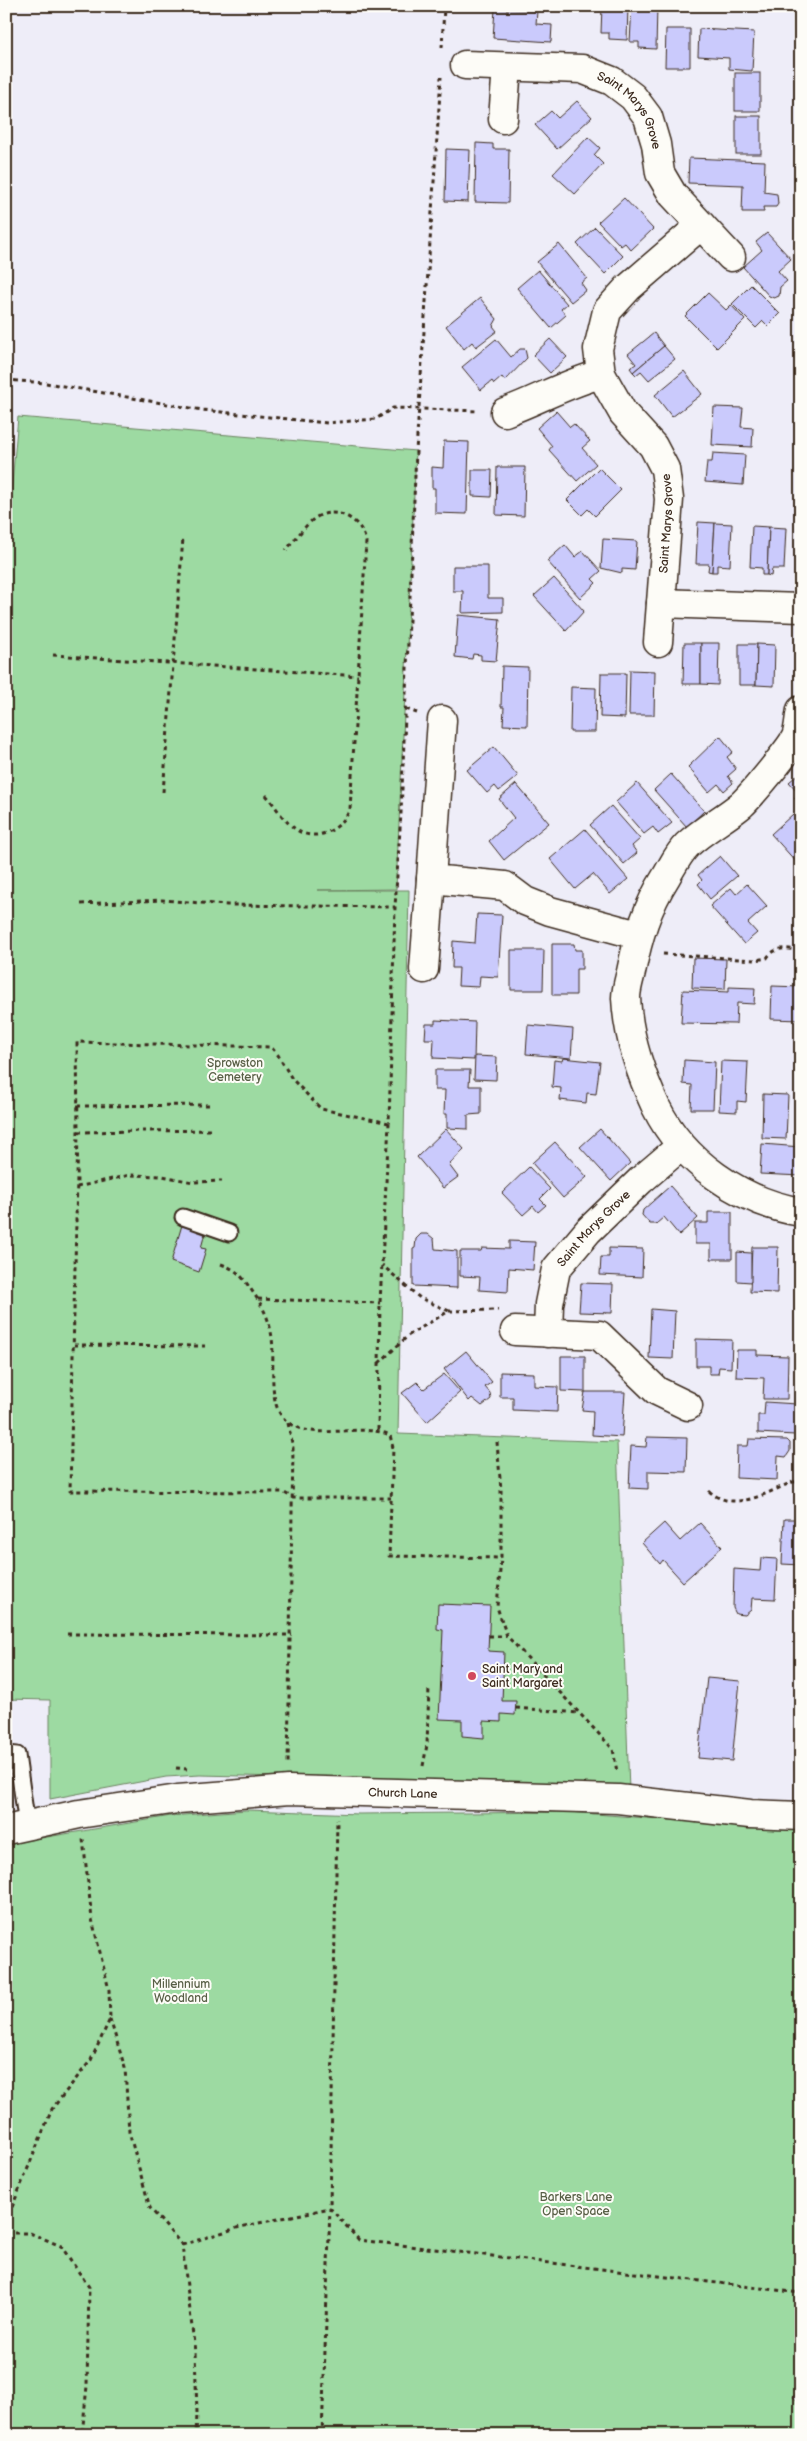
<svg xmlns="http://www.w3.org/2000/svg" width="807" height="2441" viewBox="0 0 807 2441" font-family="'Balsamiq Sans',sans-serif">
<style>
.green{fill:#9ddaa2;stroke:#6c8260}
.building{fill:#cacafc;stroke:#3b2a1e}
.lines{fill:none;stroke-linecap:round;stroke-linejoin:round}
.service-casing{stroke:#3b2a1e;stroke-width:19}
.minor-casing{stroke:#3b2a1e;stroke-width:31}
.path{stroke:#3b2a1e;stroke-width:3;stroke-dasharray:4 4;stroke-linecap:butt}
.service{stroke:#fdfcf7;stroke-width:15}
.minor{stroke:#fdfcf7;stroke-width:28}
.poi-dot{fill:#d1495b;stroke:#fdfcf7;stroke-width:2}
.labels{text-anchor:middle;stroke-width:4;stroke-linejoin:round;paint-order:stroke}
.street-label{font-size:12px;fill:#3b2a1e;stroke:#fdfcf7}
.park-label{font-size:12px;fill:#585f46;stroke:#fdfcf7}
.poi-label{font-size:12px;fill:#3b2a1e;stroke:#fdfcf7;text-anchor:start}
</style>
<rect width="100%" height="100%" fill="#eeedf8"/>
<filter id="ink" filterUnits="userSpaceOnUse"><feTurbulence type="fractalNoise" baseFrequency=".02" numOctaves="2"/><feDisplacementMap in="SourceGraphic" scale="10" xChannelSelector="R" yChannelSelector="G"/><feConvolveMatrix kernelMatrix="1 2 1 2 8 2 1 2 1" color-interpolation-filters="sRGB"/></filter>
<g filter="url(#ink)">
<!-- green -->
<g class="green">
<path d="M18 417 416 451 396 889 317 890H409L398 1434 617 1442 629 1791 618 1785 200 1775 166 1777 50 1799V1700L6 1699V549Z"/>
<path d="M246 1810 359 1814 569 1812 801 1830V2435H6V1844L171 1816Z"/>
</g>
<!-- building -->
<g class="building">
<path d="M602 6H628L627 40 609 39V33H601Z"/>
<path d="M632 6H657L656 49 639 48V42H630Z"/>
<path d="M495 9 537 11 536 24 552 25 551 42 493 38Z"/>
<path d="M666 29H690V67H665Z"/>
<path d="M699 29 754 32 752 71 729 69V58L698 56Z"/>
<rect x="735" y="73" width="25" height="38"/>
<path d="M577 101 592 117 557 149 535 125 551 111 558 118Z"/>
<rect x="736" y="116" width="25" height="38"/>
<path d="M588 137 600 148 594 155 603 164 575 194 553 174Z"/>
<path d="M476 143 493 144V149H509L508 203 475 202Z"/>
<path d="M446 149 470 150 468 202 445 201Z"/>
<path d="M689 158 765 161 764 192 777 194 778 204 776 207H763L764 212H742L743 185 688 183Z"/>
<path d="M624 198 653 229 631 250 625 243 621 246 598 222Z"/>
<path d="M595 227 623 256 605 274 577 244Z"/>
<path d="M767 233 791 259 778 271 787 281 780 287 779 296 774 298 769 296 743 267 762 250 756 242Z"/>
<path d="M559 244 587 278 581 283 586 290 571 302 537 262Z"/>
<path d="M538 270 567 304 561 309 566 315 551 328 517 288Z"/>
<path d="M751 285 780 314 768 326 763 321 756 328 732 304Z"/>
<path d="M708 293 726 310 731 305 745 320 717 348 685 316Z"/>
<path d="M480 298 497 319 493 326 497 331 476 347 472 342 464 349 446 326Z"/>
<path d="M654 333 664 346 633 372 630 368 636 364 628 354Z"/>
<path d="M496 339 511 357 520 349H525L527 358 505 381 502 377 494 384 492 381 481 390 462 367Z"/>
<path d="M550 339 567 357 550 373 533 355Z"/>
<path d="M664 346 675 359 649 380 641 371 636 375 633 372Z"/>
<path d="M684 371 702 394 672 417 655 395Z"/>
<path d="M714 407 743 408 741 427 753 428 752 447 712 445Z"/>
<path d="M556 411 570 427 574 424 590 441 582 448 596 464 577 481 549 450 552 446 537 428Z"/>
<path d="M444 441 469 442 467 514 435 513V488H432V467L443 468Z"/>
<path d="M713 453 745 455 743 485 705 482 707 462H712Z"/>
<path d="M497 467H525L524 516 496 515Z"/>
<path d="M599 468 621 490 595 516 588 509 582 515 567 500Z"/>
<path d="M472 470H492L491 497 472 496Z"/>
<path d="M698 522 715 523 712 572 708 571 709 564H696Z"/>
<path d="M715 523 732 524 730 566 717 565V572H712Z"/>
<path d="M752 526 769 527 767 575H762V568L750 567Z"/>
<path d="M769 527 786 528 784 569H772L771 576 767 575Z"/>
<path d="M603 539 637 541 635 570 622 569V573L601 568Z"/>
<path d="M565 545 575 557 583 551 601 571 592 579 596 583 580 598 547 561Z"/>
<path d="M453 566H488V598H503V612L462 613 463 591H453Z"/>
<path d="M554 578 584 611 566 631 534 596Z"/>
<path d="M458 615 500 619 496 661 481 660V655L473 654 472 659 455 657Z"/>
<path d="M684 643H701V684H683Z"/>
<path d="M701 643H719L718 685 701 684Z"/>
<path d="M739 644H757L756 685H739Z"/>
<path d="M757 644 775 645 774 686 756 685Z"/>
<path d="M502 666 528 667 527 726 503 725 504 707H501Z"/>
<path d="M630 670 655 671 654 715H629Z"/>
<path d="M601 673H626L625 718 600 717Z"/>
<path d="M571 687 596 688 595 732H570Z"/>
<path d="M720 736 733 752 727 757 736 769 728 776 733 783 724 791 718 784 709 792 688 767Z"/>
<path d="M494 747 518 776 499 791 495 786 487 793 467 770Z"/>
<path d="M801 772V805L794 798 799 793 789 782Z"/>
<path d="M671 774 704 811 687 827 654 790Z"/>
<path d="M637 783 672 823 658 834 653 827 644 834 616 802Z"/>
<path d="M516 784 549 823 504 860 489 841 514 818 499 799Z"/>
<path d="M611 806 640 839 632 846 637 853 624 864 590 825Z"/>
<path d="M801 813V864L799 865 771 834 793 814 796 817Z"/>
<path d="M585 829 628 879 610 894 593 874 575 889 550 859Z"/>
<path d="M720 856 737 876 710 899 698 884 702 880 698 875Z"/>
<path d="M747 884 767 906 748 923 757 933 744 944 710 906 731 888 736 894Z"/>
<path d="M477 914 502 915 498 977 480 976 479 987 458 986 459 968H452L453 941 475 943Z"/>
<path d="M552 944H574L575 950H582V969H576V995H552Z"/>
<path d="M511 950H544L543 990H511Z"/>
<path d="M693 958 726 959 725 989 692 988Z"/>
<path d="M772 986 801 987V1020L771 1019Z"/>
<path d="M729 987 755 988 754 1004 737 1003 736 1024 681 1023 683 990 729 992Z"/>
<path d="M435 1020 475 1022 474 1060 433 1058 434 1039H425L426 1024H435Z"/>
<path d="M528 1025 573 1029 571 1058 526 1054Z"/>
<path d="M475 1056 497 1057 496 1080 474 1079Z"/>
<path d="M563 1058 600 1062 596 1094 587 1093 586 1103 560 1100 561 1088 552 1087 554 1060 562 1061Z"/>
<path d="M684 1060 715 1062 713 1109H691L692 1085 683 1084Z"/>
<path d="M721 1061 748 1062 746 1102 737 1101V1112L719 1111Z"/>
<path d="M435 1070H470L469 1086H481V1114L468 1115V1129L447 1128V1114H444L445 1090H435Z"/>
<path d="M763 1094 788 1095 786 1139 762 1138Z"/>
<path d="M446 1129 464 1149 449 1165 458 1177 443 1188 417 1157Z"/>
<path d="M600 1129 630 1163 611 1181 580 1147Z"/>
<path d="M555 1142 587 1177 563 1198 532 1163Z"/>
<path d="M762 1144 801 1147V1176L760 1174Z"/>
<path d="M529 1167 550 1189 540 1199 546 1205 538 1212 533 1206 523 1215 502 1193Z"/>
<path d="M670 1186 698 1218 679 1235 664 1217 656 1224H650L642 1215 643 1210Z"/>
<path d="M708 1212H732V1259H711V1244H695V1223H708Z"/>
<path d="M182 1225 205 1233 201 1248 206 1249 199 1272 171 1262Z"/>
<path d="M421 1234H428L434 1239 435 1249 457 1251V1288L413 1286V1249L415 1248 416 1239Z"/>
<path d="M509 1241 535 1242 533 1270 509 1268 508 1292 479 1290 480 1277 460 1276V1251H481L482 1248 509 1249Z"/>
<path d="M752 1247H778L777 1293 750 1292Z"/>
<path d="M609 1248 643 1249 642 1277 600 1275 601 1257H609Z"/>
<path d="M737 1252 751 1253V1282L737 1281Z"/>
<path d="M581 1283 613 1284 612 1313 579 1312Z"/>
<path d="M651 1309 675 1311 673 1359 649 1358Z"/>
<path d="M696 1339 732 1340 731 1368 719 1367 718 1374H709V1366H696Z"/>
<path d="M737 1350H757V1355L788 1356 787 1399H763L764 1378 736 1377Z"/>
<path d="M466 1351 492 1382 485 1387 490 1393 491 1399 482 1406 472 1398 469 1401 444 1369Z"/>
<path d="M561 1356H585V1392L561 1391Z"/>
<path d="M500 1372 534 1373V1386L558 1387 557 1412 513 1410V1397H500Z"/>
<path d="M444 1374 460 1392 427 1422 402 1393 417 1382 424 1389Z"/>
<path d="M585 1392H625L622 1437 592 1435 593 1411 582 1410Z"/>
<path d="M765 1402 797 1404V1408H801V1425H796L795 1435 758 1433V1415H764Z"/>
<path d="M647 1437 687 1438 686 1472 648 1471V1489L629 1488 631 1446 646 1447Z"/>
<path d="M749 1439 787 1440 790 1443V1451L786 1457 778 1456 777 1480 736 1478 737 1446H748Z"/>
<path d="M784 1519H801V1565L782 1564Z"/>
<path d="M664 1523 680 1541 700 1523 722 1547 683 1582 663 1560 660 1564 642 1543Z"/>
<path d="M761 1558 777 1559 775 1599 752 1598 751 1610 745 1615 736 1614 733 1608 734 1569 760 1571Z"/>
<path d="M438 1604 490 1606 488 1651 504 1652 502 1701H516L515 1715 501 1714V1722L484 1721V1738L462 1736V1720L439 1719 443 1630 437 1629Z"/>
<path d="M707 1678 740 1681 732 1761 698 1758Z"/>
<path d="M801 2388V2404L793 2397Z"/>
</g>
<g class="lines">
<!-- service casing -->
<g class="service-casing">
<g id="service">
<path d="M183 1217 229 1233"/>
<path d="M6 1754 17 1755 27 1826"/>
</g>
</g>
<!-- minor casing -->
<g class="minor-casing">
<g id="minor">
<path id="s1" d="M465 65 582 69 612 81 633 97 648 117 656 144 660 173 673 195 731 257"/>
<path d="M503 119 507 67"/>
<path d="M505 412C538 400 567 383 601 374"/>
<path d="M661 603 801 608"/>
<path id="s2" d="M658 642 669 499 665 469 653 446 623 413 611 392 601 374 598 349 607 311 628 288 701 225"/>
<path d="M801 710C799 719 799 729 796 737 791 748 751 796 741 805 724 819 704 829 687 845 678 854 672 867 666 877 647 907 638 937 631 972 629 980 626 990 626 998 628 1036 640 1073 656 1107 683 1162 741 1202 801 1212"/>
<path d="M442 720 431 879 505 886 525 901 550 911 638 935"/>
<path d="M424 969 431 879"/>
<path d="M515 1331 599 1335 657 1391 688 1406"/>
<path id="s3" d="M548 1333 549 1304 556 1269 588 1231 641 1180 681 1146"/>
<path id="s4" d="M6 1830 79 1814 178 1799 289 1790 618 1799 750 1814 801 1816"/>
</g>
</g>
<!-- path -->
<g class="path">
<path d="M442 48 444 6"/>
<path d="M6 380 46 383 202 410 327 423 376 419 393 408 479 411"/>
<path d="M53 655 358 676"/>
<path d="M406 709 417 713"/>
<path d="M163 792 183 538"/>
<path d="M266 795C275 805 283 820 294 828 314 844 341 831 350 809L366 542C362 519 336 505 315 518 305 525 295 540 286 550"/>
<path d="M81 904 162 900 227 905 395 907"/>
<path d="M663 954 756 960 767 958C775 946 788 948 801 951"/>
<path d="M77 1106 212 1105"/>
<path d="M389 1123 321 1109 292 1079 278 1055 271 1047 77 1042 78 1132 70 1491 283 1492 293 1498H391"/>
<path d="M78 1132 212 1130"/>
<path d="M77 1187 130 1175 162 1176 193 1182 222 1181"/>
<path d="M221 1264C237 1270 240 1274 250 1288 260 1302 268 1315 271 1332 277 1358 264 1407 289 1423 315 1442 359 1422 390 1435L393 1448 389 1556 501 1558"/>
<path d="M258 1299 380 1303"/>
<path d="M449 1311 498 1310"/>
<path d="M74 1345 205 1346"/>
<path d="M379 1363 409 1335 449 1311 420 1298 382 1265"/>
<path d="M288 1423 293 1448 288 1764"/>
<path d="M378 1430 380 1303 389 1123 395 907 401 813 416 451 441 77"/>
<path d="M497 1442 501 1490V1558L497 1607 507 1636 613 1749 617 1772"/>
<path d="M709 1491C734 1514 767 1492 793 1482L801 1481"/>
<path d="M67 1634 292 1635"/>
<path d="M489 1636H507"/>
<path d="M516 1708 579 1713"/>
<path d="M423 1766 427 1745 429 1687"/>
<path d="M176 1768 187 1769"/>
<path d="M110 2019 125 2068 129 2132 150 2208 182 2245 195 2352 197 2413 196 2435"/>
<path d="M6 2222 52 2109 91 2060 110 2019 109 1990 92 1919 83 1839"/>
<path d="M6 2233H30L61 2246 89 2287 87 2386 82 2435"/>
<path d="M182 2245 240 2227 330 2208 359 2240 801 2293"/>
<path d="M322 2435 330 2208 337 1819"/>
</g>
<!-- service -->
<use href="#service" class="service"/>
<!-- minor -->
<use href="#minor" class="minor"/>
</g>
</g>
<!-- markers -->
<circle class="poi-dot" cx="472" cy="1676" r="5"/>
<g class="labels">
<!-- street labels -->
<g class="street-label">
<text dy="4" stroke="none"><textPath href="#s1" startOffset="184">Saint Marys Grove</textPath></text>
<text dy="4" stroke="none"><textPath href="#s2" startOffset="119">Saint Marys Grove</textPath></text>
<text dy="4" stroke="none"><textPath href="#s3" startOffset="120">Saint Marys Grove</textPath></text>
<text dy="4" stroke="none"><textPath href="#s4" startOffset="400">Church Lane</textPath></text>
</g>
<!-- park labels -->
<g class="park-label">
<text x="235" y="1067">Sprowston<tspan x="235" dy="14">Cemetery</tspan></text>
<text x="181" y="1988">Millennium<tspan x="181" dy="14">Woodland</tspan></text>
<text x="576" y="2201">Barkers Lane<tspan x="576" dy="14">Open Space</tspan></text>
</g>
<!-- poi labels -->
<g class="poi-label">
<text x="482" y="1673">Saint Mary and<tspan x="482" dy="14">Saint Margaret</tspan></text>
</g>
</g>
<!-- margin -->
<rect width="807" height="2441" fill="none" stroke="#fdfcf7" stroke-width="25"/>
<rect x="12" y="12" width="782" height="2416" fill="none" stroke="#3b2a1e" stroke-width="2" filter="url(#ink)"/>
</svg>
